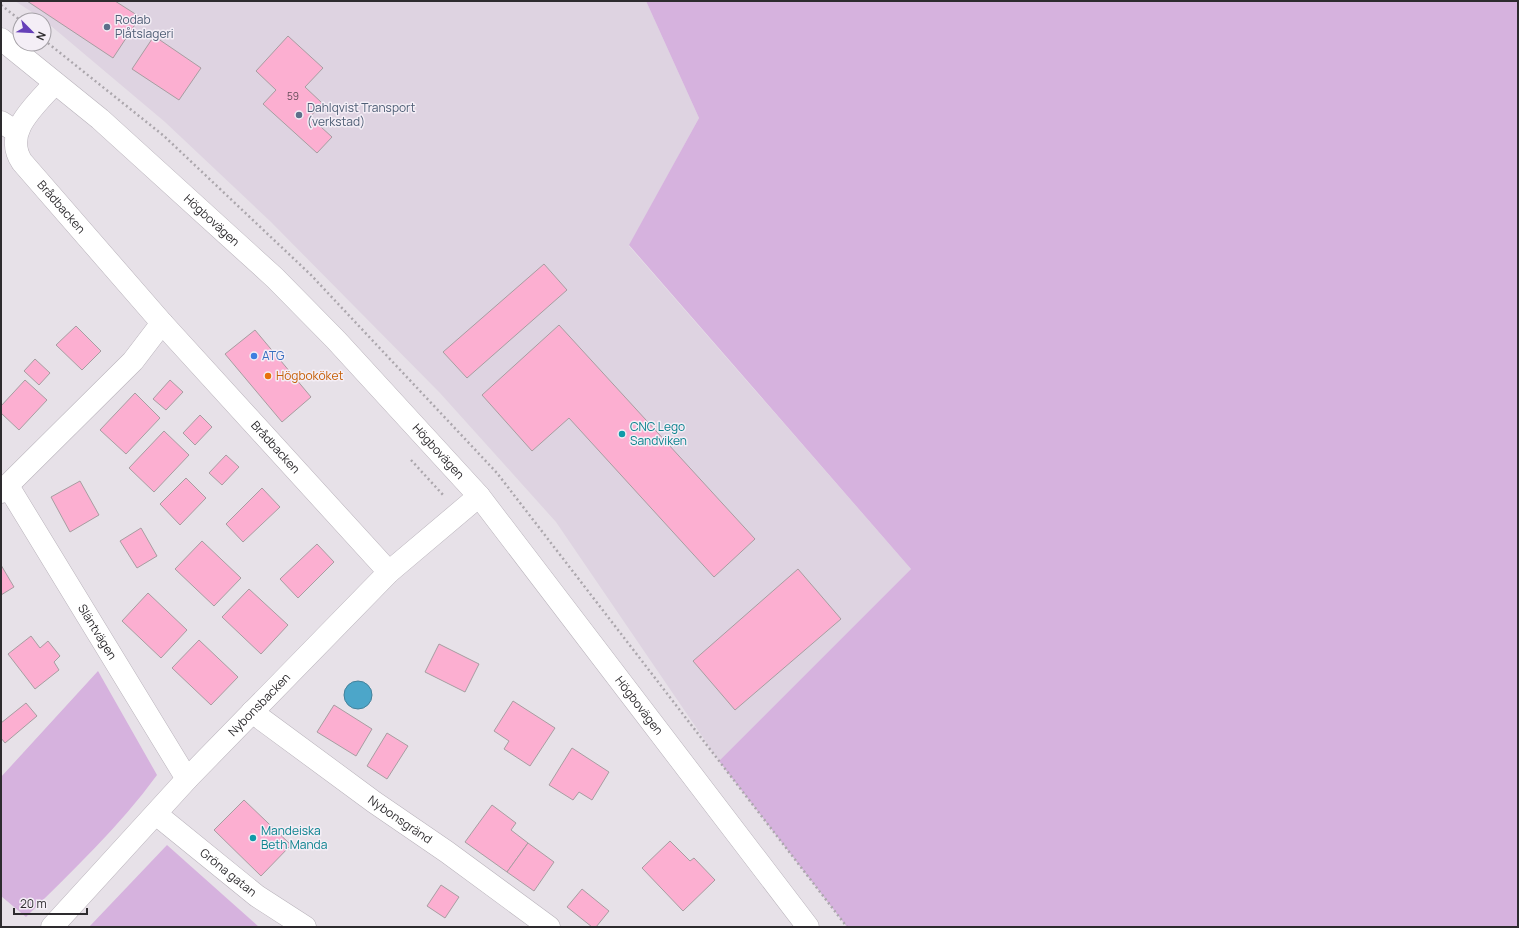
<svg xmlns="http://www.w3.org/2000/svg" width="1519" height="928" viewBox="0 0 1519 928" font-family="Manrope,sans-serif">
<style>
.built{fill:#ded3e1}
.green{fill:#d6b2de}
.water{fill:#4ca6c9;stroke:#43819a}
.building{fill:#fcafd1;stroke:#a79da1}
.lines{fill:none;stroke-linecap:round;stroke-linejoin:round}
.street-casing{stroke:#b9b3bb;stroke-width:23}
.secondary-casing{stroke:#b9b3bb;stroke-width:23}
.path{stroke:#aba6ac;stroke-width:2.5;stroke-dasharray:2 3;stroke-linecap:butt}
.street{stroke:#fff;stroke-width:22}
.secondary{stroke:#fff;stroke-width:22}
.service-dot{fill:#5c6f8a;stroke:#f4eef6;stroke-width:1.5}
.shop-dot{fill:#3f7fe0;stroke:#f4eef6;stroke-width:1.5}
.food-dot{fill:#e8710a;stroke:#f4eef6;stroke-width:1.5}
.culture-dot{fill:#0f9aa8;stroke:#f4eef6;stroke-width:1.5}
.labels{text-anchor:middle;stroke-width:3;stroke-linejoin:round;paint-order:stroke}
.number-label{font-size:10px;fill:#614c57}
.service-label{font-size:12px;fill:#4e5e75;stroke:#f4eef6;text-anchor:start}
.street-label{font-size:12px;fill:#2d2b2e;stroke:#f4eef6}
.shop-label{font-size:12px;fill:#366cbe;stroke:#f4eef6;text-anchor:start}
.food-label{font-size:12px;fill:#c56008;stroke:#f4eef6;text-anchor:start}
.culture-label{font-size:12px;fill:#0d838f;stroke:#f4eef6;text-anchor:start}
</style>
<rect width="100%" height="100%" fill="#e7e1e8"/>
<!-- built -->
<path class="built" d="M15 1H646L699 118 629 246 911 569 719 761 556 522 440 393 271 222 165 122 44 20Z"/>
<!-- green -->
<g class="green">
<path d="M646 1H1518V927H847L719 761 911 569 629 245 699 118Z"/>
<path d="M98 671 157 775C119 827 72 871 26 917L1 896V777Z"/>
<path d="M167 845 259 927H89Z"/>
</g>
<!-- water -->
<circle class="water" cx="358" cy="695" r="14"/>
<!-- building -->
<g class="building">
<path d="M27 1H115L140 17 113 58Z"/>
<path d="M154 36 201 68 179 100 132 69Z"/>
<path d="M288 36 323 68 305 87 322 103 310 117 332 137 317 153 263 104 276 90 256 71Z"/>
<path d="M544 264 567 290 467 378 443 352Z"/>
<path d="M559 325 755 539 714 577 569 418 532 451 482 395Z"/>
<path d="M76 326 101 351 82 370 56 345Z"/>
<path d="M255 330 311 397 282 422 225 354Z"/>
<path d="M35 359 50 373 39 385 24 371Z"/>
<path d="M25 380 47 400 19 430 1 413V406Z"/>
<path d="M170 380 183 392 166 410 153 399Z"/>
<path d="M135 393 160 418 126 454 100 430Z"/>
<path d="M200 415 212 427 195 445 183 433Z"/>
<path d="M164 431 189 455 154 492 129 468Z"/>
<path d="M226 455 239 467 222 485 209 473Z"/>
<path d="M186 478 206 498 180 525 160 504Z"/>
<path d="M80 481 99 515 70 532 51 497Z"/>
<path d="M262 488 280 507 243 542 226 524Z"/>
<path d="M141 528 157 556 137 568 120 541Z"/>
<path d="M202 541 241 578 214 606 175 569Z"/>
<path d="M317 544 334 562 298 598 280 579Z"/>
<path d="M1 565 14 587 1 595Z"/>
<path d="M798 569 841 619 735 710 693 661Z"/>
<path d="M249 589 288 625 261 654 222 617Z"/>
<path d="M148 593 187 630 161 658 122 621Z"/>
<path d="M31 636 40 648 48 641 60 656 54 662 59 670 35 689 8 654Z"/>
<path d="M199 640 238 677 211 705 172 668Z"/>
<path d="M439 644 479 664 465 692 425 672Z"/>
<path d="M513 701 555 728 530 766 504 749 509 741 494 731Z"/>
<path d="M26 703 37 716 5 743 1 738V723Z"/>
<path d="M334 705 372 729 356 756 317 732Z"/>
<path d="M387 733 408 746 387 779 367 766Z"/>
<path d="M572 748 609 772 592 800 579 792 573 800 549 785Z"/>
<path d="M244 800 291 845 261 876 214 830Z"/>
<path d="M492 805 516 823 511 830 528 843 507 872 465 842Z"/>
<path d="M670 841 690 861 694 858 715 880 683 911 642 868Z"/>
<path d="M528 843 554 862 534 891 507 872Z"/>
<path d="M441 885 459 897 445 918 427 906Z"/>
<path d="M582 889 609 911 596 927H592L567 907Z"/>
</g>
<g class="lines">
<!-- street casing -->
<g class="street-casing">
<g id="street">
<path id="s1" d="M55 83C36 105 2 132 22 162L162 323 389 572"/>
<path d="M1 122 17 132"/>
<path id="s2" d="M8 486 187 779"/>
<path d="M1 492 133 361 162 323"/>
<path id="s3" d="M252 712 374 802 447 852 549 927"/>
<path id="s4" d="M156 814 257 896 305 927"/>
<path id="s5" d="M52 927 187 779 389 572 479 496"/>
</g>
</g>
<!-- secondary casing -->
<g class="secondary-casing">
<g id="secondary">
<path id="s6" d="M1 39 100 119 275 278 336 340 479 496 808 927"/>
</g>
</g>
<!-- path -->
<g class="path">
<path d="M1 5 20 20"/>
<path d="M44 40 164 136 311 275 497 473 847 927"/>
<path d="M411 460 444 496"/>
</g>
<!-- street -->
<use href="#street" class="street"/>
<!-- secondary -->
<use href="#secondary" class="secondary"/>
</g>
<!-- markers -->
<g class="service-dot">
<circle cx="107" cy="27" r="4"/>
<circle cx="299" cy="115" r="4"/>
</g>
<circle class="shop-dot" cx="254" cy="356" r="4"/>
<circle class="food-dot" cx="268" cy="376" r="4"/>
<g class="culture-dot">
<circle cx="622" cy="434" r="4"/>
<circle cx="253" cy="838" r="4"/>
</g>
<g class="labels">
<!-- number labels -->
<g class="number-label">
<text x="293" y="100">59</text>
</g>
<!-- service labels -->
<g class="service-label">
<text x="115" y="24">Rodab<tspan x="115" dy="14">Plåtslageri</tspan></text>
<text x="307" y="112">Dahlqvist Transport<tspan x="307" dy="14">(verkstad)</tspan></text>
</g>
<!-- street labels -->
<g class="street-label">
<text dy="4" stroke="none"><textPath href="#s1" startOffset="153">Brådbacken</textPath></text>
<text dy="4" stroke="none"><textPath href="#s6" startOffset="278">Högbovägen</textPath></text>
<text dy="4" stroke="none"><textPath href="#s1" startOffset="475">Brådbacken</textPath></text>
<text dy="4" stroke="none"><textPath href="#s6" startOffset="602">Högbovägen</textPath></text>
<text dy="4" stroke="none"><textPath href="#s2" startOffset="171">Släntvägen</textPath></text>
<text dy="4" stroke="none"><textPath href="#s5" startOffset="304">Nybonsbacken</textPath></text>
<text dy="4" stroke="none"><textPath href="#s6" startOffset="926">Högbovägen</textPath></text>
<text dy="4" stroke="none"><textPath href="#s3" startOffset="183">Nybonsgränd</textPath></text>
<text dy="4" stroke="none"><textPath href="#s4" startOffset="93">Gröna gatan</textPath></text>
</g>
<!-- shop labels -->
<g class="shop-label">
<text x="262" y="360">ATG</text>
</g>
<!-- food labels -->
<g class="food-label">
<text x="276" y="380">Högboköket</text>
</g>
<!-- culture labels -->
<g class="culture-label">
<text x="630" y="431">CNC Lego<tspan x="630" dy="14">Sandviken</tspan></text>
<text x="261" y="835">Mandeiska<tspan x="261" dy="14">Beth Manda</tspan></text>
</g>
</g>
<!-- border -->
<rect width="1519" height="928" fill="none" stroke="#2d2b2e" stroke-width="4"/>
<!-- north arrow -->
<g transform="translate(32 32) rotate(114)"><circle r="19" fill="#f4eef6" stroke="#a4a0a6"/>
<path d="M0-3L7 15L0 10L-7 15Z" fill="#6640b8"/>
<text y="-6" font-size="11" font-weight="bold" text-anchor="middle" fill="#2d2b2e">N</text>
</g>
<!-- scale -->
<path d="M14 908v6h73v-6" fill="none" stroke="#2d2b2e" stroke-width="2"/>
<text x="20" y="908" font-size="12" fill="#2d2b2e" stroke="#f4eef6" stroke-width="3" paint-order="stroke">20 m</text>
</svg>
